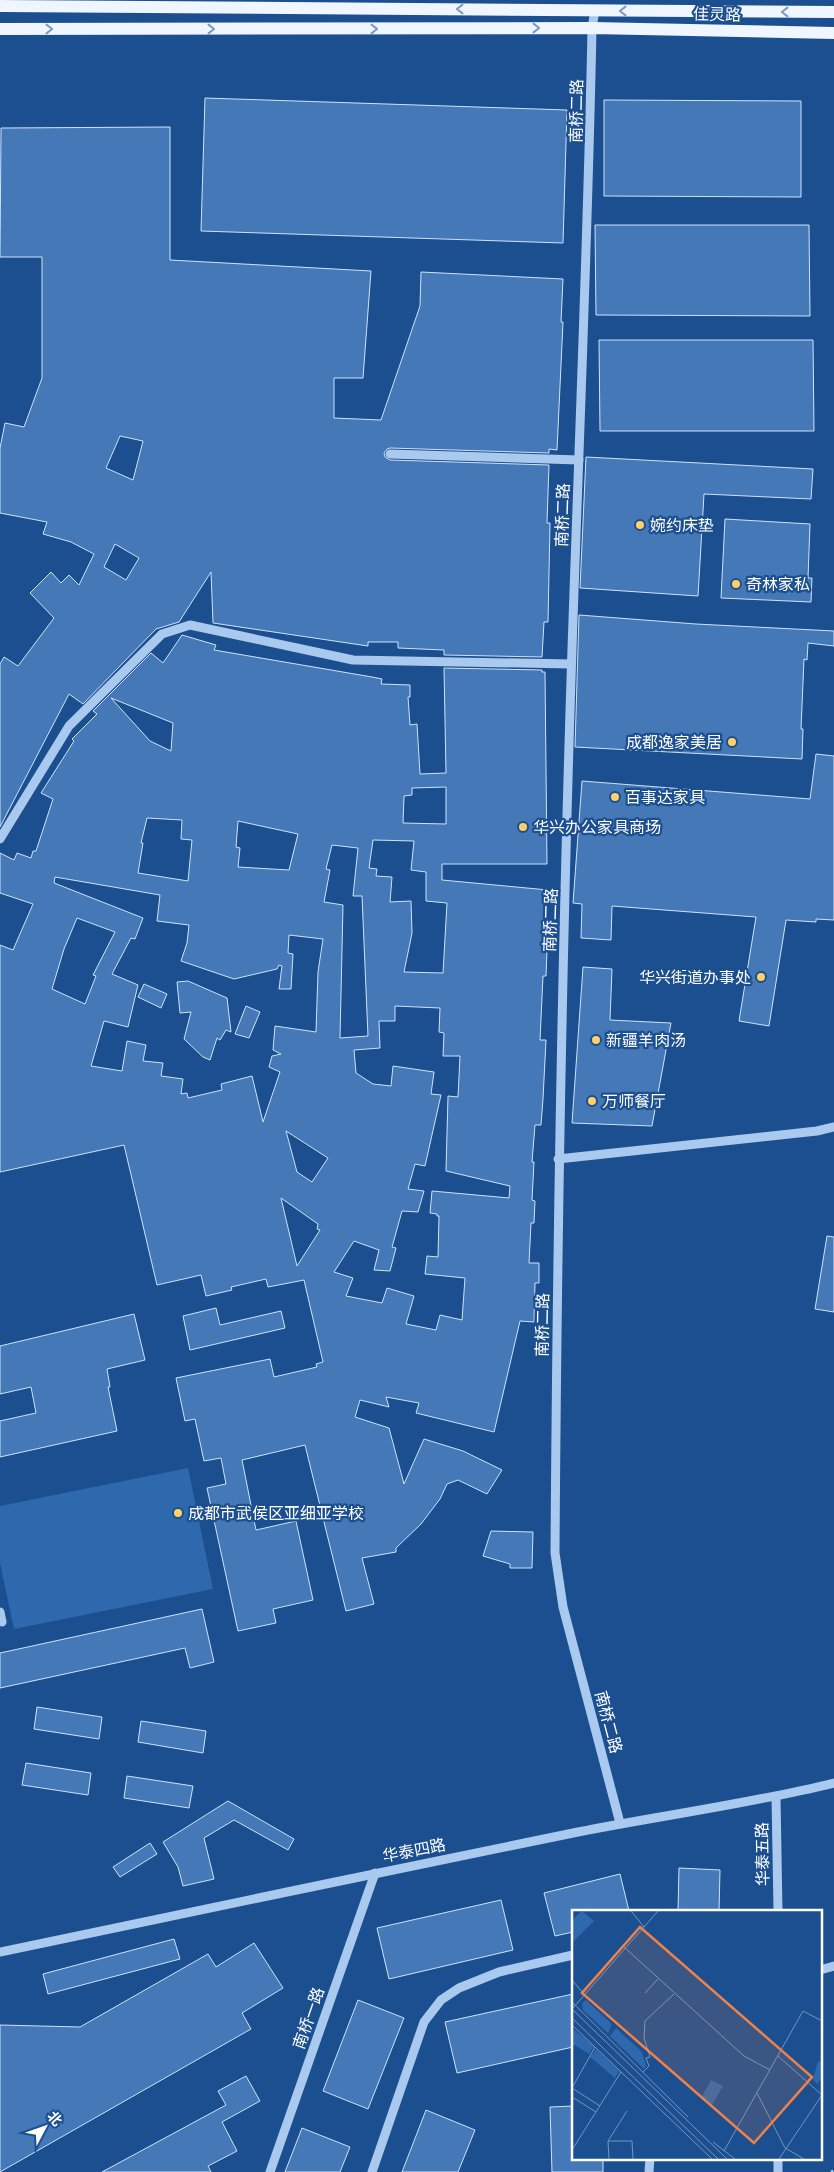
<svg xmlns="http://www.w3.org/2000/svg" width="834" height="2172" viewBox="0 0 834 2172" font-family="'PT Sans','Noto Sans SC',sans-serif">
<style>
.grass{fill:#2e69ad}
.building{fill:#4478b7;stroke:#cfe3fa;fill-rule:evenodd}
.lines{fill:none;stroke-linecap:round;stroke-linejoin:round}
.path{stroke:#a9c9ee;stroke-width:3;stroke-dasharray:2.5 4;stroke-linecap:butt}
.minor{stroke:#a9c9ee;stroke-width:9}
.major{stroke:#f0f6ff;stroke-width:12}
.oneway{stroke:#7b9ac1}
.poi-dot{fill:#ffd166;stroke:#1b4f8f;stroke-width:2}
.labels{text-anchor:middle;stroke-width:4.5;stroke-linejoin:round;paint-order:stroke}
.street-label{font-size:16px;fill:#fff;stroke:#1b4f8f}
.poi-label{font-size:16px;fill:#fff;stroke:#1b4f8f;text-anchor:start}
.inset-road{fill:none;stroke:#7695bc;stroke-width:1}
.view{fill:#ee8249;fill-opacity:0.15;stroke:#ee8249;stroke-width:2.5}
.inset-edge{fill:none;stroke:#fff;stroke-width:2.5}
</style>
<rect width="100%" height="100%" fill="#1b4f8f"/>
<!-- grass -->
<path class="grass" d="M188 1468 213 1589 14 1629 0 1563V1506Z"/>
<!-- building -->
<g class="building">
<path d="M205 98 567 110 563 243 201 231Z"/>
<path d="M604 100 801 101V197L604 196Z"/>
<path d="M170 127V260L371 271 363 378H334V418L381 420 420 306 421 272 563 279 561 322H563L557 450 549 449V453L390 448 387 449 384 453 385 457 390 460 549 465 547 523H550L548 622H544L542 657 444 655V650L398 648V642H368V646L213 623 211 572 179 622 156 629 83 704 69 694 0 827V664L4 657 18 666 54 618 30 593 51 572 61 583 69 575 79 585 94 554 71 542 43 534 47 522 0 513V448L5 423 24 427 42 378V257H0L1 128ZM120 436 143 441 133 480 106 468ZM115 544 139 558 126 580 104 567Z"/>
<path d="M595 225H809L810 316 596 315Z"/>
<path d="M599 340H813L814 431H600Z"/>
<path d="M586 457 813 469 811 499 704 494 698 596 580 588Z"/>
<path d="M725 519 810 524 808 578H812L811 602 721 598Z"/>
<path d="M579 615 696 624 834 631V646L808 643 807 660 804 659 801 729H803L802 759 575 747Z"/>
<path d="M182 635 216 645 214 650 372 677 382 679 381 684 410 685V697H408L410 725 417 724 420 774 446 773 444 668 542 670V672H545L547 864H442V880L548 890 543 949 547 950 546 976H543L540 1040H546L543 1099 541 1125H535L532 1162H534L532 1200 535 1201 534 1223H531L529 1263H539V1283H535L534 1322 520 1321 494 1432 416 1413 419 1403 386 1397 389 1407 360 1400 355 1417 389 1428 404 1484 424 1439 463 1451 502 1470 487 1494 458 1480 447 1484 440 1499 421 1524 396 1548V1552L362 1558 374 1604 346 1611 305 1445 242 1460 256 1530 296 1521 313 1600 273 1609 276 1623 238 1631 207 1488 226 1484 221 1458 204 1461 195 1419 185 1421 176 1378 270 1359 274 1377 317 1367 316 1364 323 1362 304 1280 268 1287 266 1279 231 1287 232 1290 206 1296 201 1275 157 1285 124 1145 0 1172V945L13 950 33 904 0 893V853L14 860 17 853 31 858 33 851H36L53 799 41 793 74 741 72 739 97 714 93 711 151 653 163 663ZM111 698 173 723 171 751 150 741ZM446 787V824L403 823 404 796 412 795V788ZM147 818 182 820 181 839 192 840 188 881 138 873 143 843H141ZM238 821 298 834 289 870 238 867 240 848 236 847ZM373 840 414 841 411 870 426 872V901L447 903 443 973 404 972 412 933 411 901 390 902 392 877 376 876 377 869 369 868ZM332 845 358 848 353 896H362L368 1036 340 1038 343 905 324 902 330 870 326 869ZM55 877 160 895 157 921 189 925 187 943 181 961 234 979 277 969 279 965 282 966 279 989H291L293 954 288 953 289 935 323 939 318 972 316 1032 275 1026 273 1050 281 1054 272 1056 269 1067 280 1072 263 1122 252 1076 221 1084 222 1090 188 1098 187 1093 181 1094 183 1079 161 1076 163 1063 143 1061 146 1045 127 1041 122 1071 91 1066 104 1021 128 1027 138 985 112 974 131 938 135 939 143 918 54 883ZM77 918 115 932 93 975 96 976 85 1004 52 989 64 949ZM395 1006 440 1008 439 1032 444 1033 443 1056H460L458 1097 448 1096 446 1171 510 1186 509 1198 432 1191 430 1213 437 1214V1216H439L438 1257 427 1256 425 1274 465 1278 462 1320 440 1315 436 1330 406 1324 414 1296 387 1288 382 1303 346 1296 353 1278 334 1272 354 1241 379 1250 374 1270 390 1271 396 1248 392 1247 402 1211 418 1212 424 1191 408 1189 415 1164 425 1166 441 1095 431 1094 434 1072 393 1066 391 1086 373 1084 356 1073 354 1050 380 1048 379 1021H395ZM286 1131 328 1158 312 1182 297 1172ZM281 1198 318 1224 317 1229 320 1230 297 1266Z"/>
<path d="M816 754 834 756V920L816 919V922L786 920 769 1026 739 1021 756 917 612 906 611 940 581 938 582 904 573 903 582 781 810 799Z"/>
<path d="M583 967 612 969 610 1020 671 1023 652 1126 572 1123Z"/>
<path d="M188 981 227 998 231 1032 226 1030 220 1040 217 1038 210 1060 203 1057 184 1039 191 1012 180 1013 177 982Z"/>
<path d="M144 984 167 994 161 1008 138 997Z"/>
<path d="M246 1006 260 1012 249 1038 235 1034Z"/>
<path d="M827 1236 834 1237V1312L815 1309Z"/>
<path d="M216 1308 220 1325 281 1311 285 1328 190 1350 183 1316Z"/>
<path d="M134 1314 145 1360 107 1369 110 1387H108L117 1431 0 1457V1421L36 1413 31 1387 0 1394V1346Z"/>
<path d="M491 1531 533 1532 532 1568H510V1564L483 1556Z"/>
<path d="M202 1609 214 1662 190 1668 185 1648 0 1688V1653Z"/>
<path d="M37 1707 102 1717 99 1739 34 1729Z"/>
<path d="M141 1721 206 1731 203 1753 138 1742Z"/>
<path d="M26 1763 91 1773 88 1795 22 1785Z"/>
<path d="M127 1776 193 1786 189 1808 124 1798Z"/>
<path d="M228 1801 294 1839 288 1850 234 1820 204 1838 214 1879 183 1886 178 1867 163 1842Z"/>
<path d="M150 1843 157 1854 120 1877 113 1867Z"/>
<path d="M679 1868 720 1870 719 1911H678Z"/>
<path d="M620 1874 629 1911H573V1932L555 1936 544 1893Z"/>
<path d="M501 1900 513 1950 389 1979 377 1928Z"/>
<path d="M174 1939 180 1959 48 1994 43 1974Z"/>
<path d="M254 1943 283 1988 242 2013 251 2029 0 2172V2025L80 2027 208 1954 216 1967Z"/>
<path d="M573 1994V2047L457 2073 445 2022Z"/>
<path d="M358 2000 404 2018 368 2109 323 2091Z"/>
<path d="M246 2076 260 2101 222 2122 237 2151 208 2166 211 2172H102L226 2105 218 2091Z"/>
<path d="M573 2106V2158H603V2172H552L550 2107Z"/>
<path d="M426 2110 475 2130 458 2172H402Z"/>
<path d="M302 2128 350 2147 340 2172H285Z"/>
</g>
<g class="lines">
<!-- path -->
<path class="path" d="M831 2172 834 2171"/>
<!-- minor -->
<g class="minor">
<path d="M595 10 592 28C588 235 579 442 572 649 562 950 557 1252 555 1553L563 1607 620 1823"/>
<path d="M390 454 579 460"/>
<path d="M0 839 69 726 162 634 190 625 353 660 571 664"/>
<path d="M558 1159 817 1131 834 1127"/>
<path d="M0 1612 2 1622"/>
<path d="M776 1797 778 1911"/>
<path d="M0 1952C193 1912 385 1871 578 1832 663 1815 749 1804 834 1783"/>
<path d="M820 1970 834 1966"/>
<path d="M270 2172 375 1873"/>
<path d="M372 2172 424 2022 441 2000 459 1988 499 1972 573 1955"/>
<path d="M649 2172 650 2158"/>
<path d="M778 2172V2158"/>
</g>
<!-- major -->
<g class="major">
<path d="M0 6 834 12"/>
<path d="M0 29 592 28 834 33"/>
</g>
</g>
<!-- one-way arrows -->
<defs><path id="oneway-chevron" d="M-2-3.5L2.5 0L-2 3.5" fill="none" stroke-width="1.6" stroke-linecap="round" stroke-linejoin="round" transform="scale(1.25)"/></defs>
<g class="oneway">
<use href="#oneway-chevron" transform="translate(460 9) rotate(-180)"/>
<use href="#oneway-chevron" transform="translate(623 11) rotate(-180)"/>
<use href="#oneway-chevron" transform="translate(785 12) rotate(-180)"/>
<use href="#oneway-chevron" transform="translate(536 28)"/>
<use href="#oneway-chevron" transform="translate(49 29)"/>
<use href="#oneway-chevron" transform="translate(211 29)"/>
<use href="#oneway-chevron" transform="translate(374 29)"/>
</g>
<!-- markers -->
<g class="poi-dot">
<circle cx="640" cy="525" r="5"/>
<circle cx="736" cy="584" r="5"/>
<circle cx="732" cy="742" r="5"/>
<circle cx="615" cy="797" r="5"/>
<circle cx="523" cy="827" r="5"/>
<circle cx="761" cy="977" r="5"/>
<circle cx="596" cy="1040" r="5"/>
<circle cx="592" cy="1101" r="5"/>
<circle cx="178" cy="1513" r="5"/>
</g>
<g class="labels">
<!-- street labels -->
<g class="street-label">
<text transform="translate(717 14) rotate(1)" y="6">佳灵路</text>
<text transform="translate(576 111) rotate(-89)" y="6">南桥二路</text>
<text transform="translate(562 515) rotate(-88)" y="6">南桥二路</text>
<text transform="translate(550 920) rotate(-88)" y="6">南桥二路</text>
<text transform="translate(542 1325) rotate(-89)" y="6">南桥二路</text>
<text transform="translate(609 1722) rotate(75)" y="6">南桥二路</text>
<text transform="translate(414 1850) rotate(-11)" y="6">华泰四路</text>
<text transform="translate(762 1854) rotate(-91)" y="6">华泰五路</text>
<text transform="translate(308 2018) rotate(-71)" y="6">南桥一路</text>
</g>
<!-- poi labels -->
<g class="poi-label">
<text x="650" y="531">婉约床垫</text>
<text x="746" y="590">奇林家私</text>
<text x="722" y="748" text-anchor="end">成都逸家美居</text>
<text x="625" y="803">百事达家具</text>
<text x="533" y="833">华兴办公家具商场</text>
<text x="751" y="983" text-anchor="end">华兴街道办事处</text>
<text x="606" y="1046">新疆羊肉汤</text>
<text x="602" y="1107">万师餐厅</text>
<text x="188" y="1519">成都市武侯区亚细亚学校</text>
</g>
</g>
<!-- overview -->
<g transform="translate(572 1910)">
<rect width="250" height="250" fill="#1b4f8f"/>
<path d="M10 1 22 11 0 33V10ZM246 151 250 152V168L245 174 241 169ZM139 170 151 176 140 195 129 188Z" fill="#2e69ad"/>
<path d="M14 90 40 114 36 123 11 100 10 93ZM0 118 22 136 17 144 3 135 0 136ZM44 118 70 142 74 156 72 159 38 126ZM24 139 47 161 43 168 18 147Z" fill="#2e69ad"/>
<path class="inset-road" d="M59 1 72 17M52 37 172 146 198 160M0 70 11 83M73 83 86 69M0 92 116 207M1 98 86 1M0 99 155 249M0 108 146 249M0 115 140 249M206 146 250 185M71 162 77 156 74 148 78 147 72 128 73 111 102 84M0 178 23 137M0 178 28 196M185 183 213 238M0 187 24 202M36 231H60L61 249M141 232 163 249M213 238 232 249M0 240 49 162M152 241 231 101 250 111M37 249 36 231 55 201M207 249 250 185"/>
<path class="view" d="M68 17 240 167 182 233 10 83Z"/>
<rect width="250" height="250" class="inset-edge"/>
</g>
<!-- north arrow -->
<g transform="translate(45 2127) rotate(49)" stroke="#1b4f8f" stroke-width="4" paint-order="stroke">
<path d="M0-4L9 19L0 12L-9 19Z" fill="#ffffff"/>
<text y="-8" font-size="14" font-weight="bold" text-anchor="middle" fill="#ffffff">北</text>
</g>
</svg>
